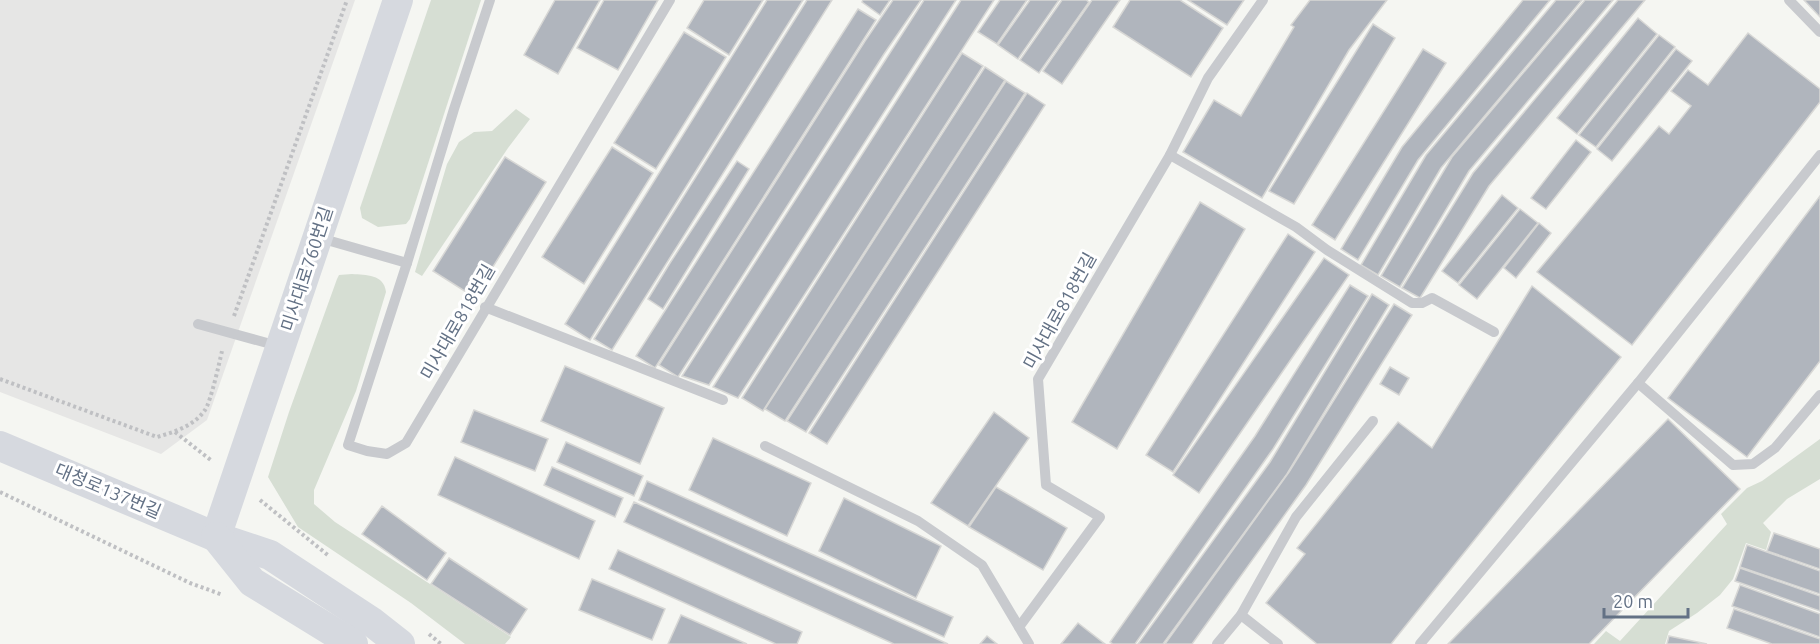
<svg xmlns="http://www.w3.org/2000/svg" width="1820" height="644" viewBox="0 0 1820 644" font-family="Ubuntu,'Noto Sans KR',sans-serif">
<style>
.built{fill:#e6e6e5}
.green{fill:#d6ded3}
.building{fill:#b0b5bd;stroke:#d7d7d5;stroke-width:1.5}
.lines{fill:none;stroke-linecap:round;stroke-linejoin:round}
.path{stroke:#bfc0c3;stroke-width:4;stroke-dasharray:3 3;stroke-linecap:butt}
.lane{stroke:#c8cace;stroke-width:10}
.secondary{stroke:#d6d9df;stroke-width:30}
.labels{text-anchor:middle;stroke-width:6;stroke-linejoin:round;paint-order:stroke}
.street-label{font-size:18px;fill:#637185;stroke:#fff}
</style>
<rect width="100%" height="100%" fill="#f5f6f2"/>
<!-- built -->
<path class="built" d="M0 0H355L207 420 161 454 0 392Z"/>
<!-- green -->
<g class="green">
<path d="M431 0H481L410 219 406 224 378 227 362 218 360 208Z"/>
<path d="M516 109 530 119 508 148 422 276 415 272 447 164 459 142 474 132 492 131Z"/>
<path d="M352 274C366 275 384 274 386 292L356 391 314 490V504L335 522 511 637 505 644H465L411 603 298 527 268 477 289 412 337 279 339 275Z"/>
<path d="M1820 439V479L1787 499 1763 523 1771 532 1766 550 1746 543 1733 579 1720 595 1697 613 1669 631 1665 644H1594L1606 631 1620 641 1727 524 1721 514 1747 488 1762 481Z"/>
</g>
<!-- building -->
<g class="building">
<path d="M555 0H600L558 74 524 55Z"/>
<path d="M604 0H658L618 70 577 48Z"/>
<path d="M704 0H763L729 55 687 28Z"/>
<path d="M767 0H803L590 340 565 324Z"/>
<path d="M807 0H832L612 350 594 339Z"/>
<path d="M863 0H890L880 15 862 2Z"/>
<path d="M893 0H921L884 54 678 377 659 365 865 41Z"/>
<path d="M924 0H956L709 385 682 376Z"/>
<path d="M961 0H994L738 398 713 387Z"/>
<path d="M1000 0H1027L997 44 978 32Z"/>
<path d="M1030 0H1059L1018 59 998 45Z"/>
<path d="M1062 0H1086L1089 2 1039 73 1020 60Z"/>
<path d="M1092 0H1120L1062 84 1043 71Z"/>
<path d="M1130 0H1180L1223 28 1191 77 1113 27Z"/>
<path d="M1188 0H1244L1227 25Z"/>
<path d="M1310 0H1387L1349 50 1262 198 1183 152 1214 100 1241 116 1294 27 1291 25Z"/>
<path d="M1523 0H1550L1418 160 1358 260 1341 249 1402 147Z"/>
<path d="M1556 0H1582L1441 168 1378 275 1361 265 1426 155Z"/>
<path d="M1585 0H1613L1469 171 1400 287 1381 276 1452 157Z"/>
<path d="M1618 0H1645L1489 186 1420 298 1402 288 1473 173Z"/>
<path d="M1804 0H1820V17Z"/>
<path d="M858 9 876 20 655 368 636 356Z"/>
<path d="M1638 18 1657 34 1577 134 1557 118Z"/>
<path d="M1373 24 1395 38 1294 204 1269 191Z"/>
<path d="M684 32 726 57 656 169 614 143Z"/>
<path d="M1748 33 1820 89V102L1632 345 1537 272 1659 126 1669 134 1691 106 1671 91 1688 70 1708 85Z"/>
<path d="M1659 35 1675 47 1596 147 1579 135Z"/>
<path d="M1423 49 1446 63 1335 240 1312 225Z"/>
<path d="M1676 49 1692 61 1612 161 1597 149Z"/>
<path d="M962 53 983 66 763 411 742 398Z"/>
<path d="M985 67 1005 80 785 421 765 409Z"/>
<path d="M1006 81 1025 93 806 432 787 421Z"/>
<path d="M1027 93 1045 105 827 444 809 433Z"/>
<path d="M1576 140 1591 152 1546 209 1531 198Z"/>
<path d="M612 147 653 173 584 284 542 257Z"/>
<path d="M505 157 546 182 474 297 433 271Z"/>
<path d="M737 161 749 169 663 309 648 299 670 263Z"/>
<path d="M1502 195 1518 208 1458 283 1442 271Z"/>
<path d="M1820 196V361L1747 457 1668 398Z"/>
<path d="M1200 202 1245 229 1117 449 1072 422Z"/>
<path d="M1520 209 1538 223 1477 299 1459 285Z"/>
<path d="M1539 223 1551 233 1516 278 1504 268Z"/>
<path d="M1288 234 1315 252 1173 472 1146 455Z"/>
<path d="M1324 258 1349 275 1199 493 1173 475Z"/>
<path d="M1350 285 1368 296 1273 449 1135 644H1113L1110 642 1255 436Z"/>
<path d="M1532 286 1621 357 1391 644H1317L1266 603 1305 554 1297 548 1398 422 1432 448Z"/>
<path d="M1372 294 1389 305 1287 474 1163 644H1138L1270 462Z"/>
<path d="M1394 304 1412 315 1306 485 1192 644H1165L1289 472Z"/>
<path d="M565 366 664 408 640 464 541 421Z"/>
<path d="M1390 367 1409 378 1399 395 1380 384Z"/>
<path d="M474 410 548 439 535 471 461 442Z"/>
<path d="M994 412 1029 438 968 526 931 503Z"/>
<path d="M1668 419 1740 489 1589 644H1448Z"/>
<path d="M713 438 811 483 787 536 689 490Z"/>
<path d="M566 442 643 476 634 496 557 462Z"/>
<path d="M455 457 595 521 579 559 438 495Z"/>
<path d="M552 467 623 498 615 517 544 485Z"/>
<path d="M647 481 953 617 944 637 639 500Z"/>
<path d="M996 487 1067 528 1043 570 969 527Z"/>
<path d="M844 498 941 546 916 598 819 551Z"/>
<path d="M634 502 948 644H894L624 522Z"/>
<path d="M382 506 446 553 427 580 362 534Z"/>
<path d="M1774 533 1820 549V569L1767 551Z"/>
<path d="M1747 545 1820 571V594L1740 567Z"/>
<path d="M618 550 802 632 797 644H776L609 569Z"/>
<path d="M449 558 527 609 510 635 431 584Z"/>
<path d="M1740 568 1820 596V611L1735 581Z"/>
<path d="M592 579 665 609 652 640 579 610Z"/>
<path d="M1740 585 1820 614V637L1732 606Z"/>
<path d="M1734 609 1820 639V644H1772L1727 628Z"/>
<path d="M681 615 747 644H668Z"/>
<path d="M1078 623 1105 644H1061Z"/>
<path d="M987 636 997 644H980Z"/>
<path d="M1669 636 1707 644H1667Z"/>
</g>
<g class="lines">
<!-- path -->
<g class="path">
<path d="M234 316 347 0"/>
<path d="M0 379 157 437C174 432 194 426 205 410 211 401 219 364 222 351"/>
<path d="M175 432 212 461"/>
<path d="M0 492 190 583 223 595"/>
<path d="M260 500 329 556"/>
<path d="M429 634 441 644"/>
</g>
<!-- lane -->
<g class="lane">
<path d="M1789 0 1820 32"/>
<path d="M1170 155 1296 227 1327 250 1412 303H1422L1432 298 1494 332"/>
<path d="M320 238 407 263 454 109 490 0"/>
<path d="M407 263 348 445 367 451 387 454 406 443 670 0"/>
<path d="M485 307 723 400"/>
<path d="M198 324 278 346"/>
<path d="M1638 383 1733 465 1753 464 1775 448 1820 395"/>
<path d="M765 446 918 521 982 565 1029 644"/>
<path d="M1241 615 1278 644"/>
<path d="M1019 627 1100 517 1046 485 1038 379 1170 155 1208 78 1263 0"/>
<path d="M1217 644 1241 615 1296 517 1373 421"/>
<path d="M1420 644 1638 383 1820 155"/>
</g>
<!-- secondary -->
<g class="secondary">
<path d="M0 446 216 537 270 555 372 622 400 644"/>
<path d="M216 537 398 0"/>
<path d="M216 537 252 582 353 644"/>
</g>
</g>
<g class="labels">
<!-- street labels -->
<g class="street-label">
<text transform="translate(307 269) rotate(-72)" y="6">미사대로760번길</text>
<text transform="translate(1060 311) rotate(-61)" y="6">미사대로818번길</text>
<text transform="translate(458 322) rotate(-60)" y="6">미사대로818번길</text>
<text transform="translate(108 491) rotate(23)" y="6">대청로137번길</text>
</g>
</g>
<!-- scale -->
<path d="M1604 608v9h84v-9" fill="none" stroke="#637185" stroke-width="3"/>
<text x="1613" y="608" font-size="18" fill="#637185" stroke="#ffffff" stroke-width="4.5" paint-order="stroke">20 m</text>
</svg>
